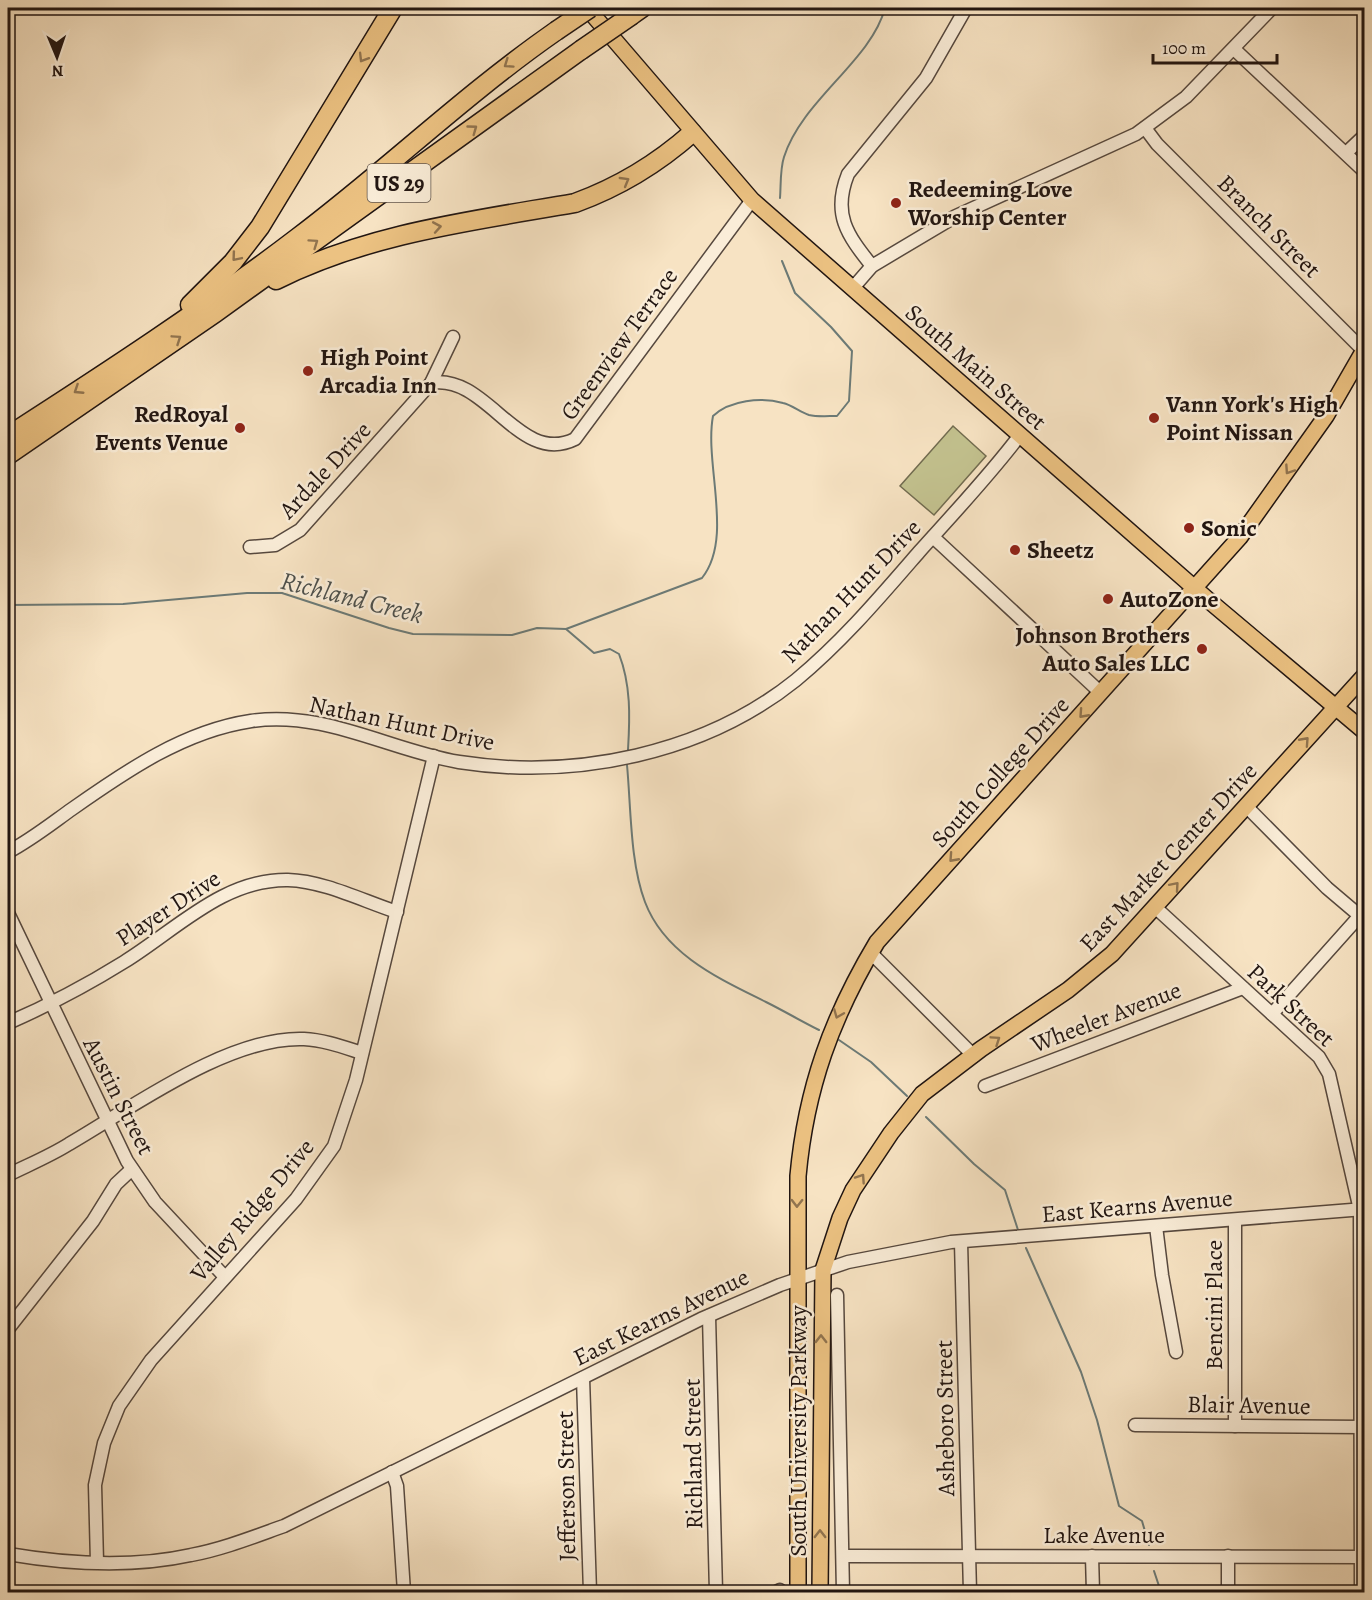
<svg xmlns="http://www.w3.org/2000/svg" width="1372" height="1600" viewBox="0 0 1372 1600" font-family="Alegreya,serif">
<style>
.green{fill:#c3c28f;stroke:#726c50;stroke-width:1.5}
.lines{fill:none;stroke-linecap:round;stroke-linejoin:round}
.stream{stroke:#6c7a76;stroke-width:2}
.minor-casing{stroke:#56483e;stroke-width:15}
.major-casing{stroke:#211511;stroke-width:18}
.highway-casing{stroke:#211511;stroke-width:21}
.minor{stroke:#faedd8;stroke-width:12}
.major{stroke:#ecc282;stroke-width:15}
.highway{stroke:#ecc282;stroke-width:18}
.highway-bridge-casing{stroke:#211511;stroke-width:21;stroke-linecap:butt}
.highway-bridge{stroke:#ecc282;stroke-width:18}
.oneway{stroke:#91744f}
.poi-dot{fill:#8f2418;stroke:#faedd8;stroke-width:2}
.labels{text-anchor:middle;stroke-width:5;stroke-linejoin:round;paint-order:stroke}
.shield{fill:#faedd8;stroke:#62564d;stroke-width:1.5}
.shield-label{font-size:22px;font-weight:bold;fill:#211511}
.poi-label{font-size:24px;font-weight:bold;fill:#211511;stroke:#faedd8;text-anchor:start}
.street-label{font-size:24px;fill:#211511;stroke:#faedd8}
.water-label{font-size:26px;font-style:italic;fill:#4d504c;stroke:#faedd8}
</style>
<rect width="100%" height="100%" fill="#f7e3c3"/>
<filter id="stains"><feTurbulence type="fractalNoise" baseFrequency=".00333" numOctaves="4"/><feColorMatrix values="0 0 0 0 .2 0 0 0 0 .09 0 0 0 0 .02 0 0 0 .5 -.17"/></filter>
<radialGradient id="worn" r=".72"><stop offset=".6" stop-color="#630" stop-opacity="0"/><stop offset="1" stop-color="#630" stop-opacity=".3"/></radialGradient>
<!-- green -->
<path class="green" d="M953 426 986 456 934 515 900 486Z"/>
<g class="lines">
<!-- stream -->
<g class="stream">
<path d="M780 198C781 185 780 169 784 157 802 100 871 61 885 8"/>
<path d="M8 605 123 604 247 593H282L389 628 413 634 512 635 537 628 566 629 702 578C734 538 704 464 713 416 730 400 761 397 783 403 792 405 800 412 809 415 817 417 828 416 837 416L849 401 852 351 831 327 795 293 782 261"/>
<path d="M566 629 594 653 610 649 619 654C631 685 630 717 628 750"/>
<path d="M627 765C631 807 630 863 645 902 665 955 720 979 766 1002 784 1011 801 1021 819 1030"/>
<path d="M839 1040 871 1062 907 1096"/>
<path d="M926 1117 974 1164 1005 1190 1018 1230"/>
<path d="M1026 1248 1081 1372 1097 1420 1119 1506 1142 1521 1149 1545"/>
<path d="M1154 1571 1161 1592"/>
</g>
<!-- minor casing -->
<g class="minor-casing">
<g id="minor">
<path d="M1234 49 1364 171"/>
<path d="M1145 128 1157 144 1364 351"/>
<path d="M1346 153 1364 136"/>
<path d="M872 266C847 235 832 214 848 174L926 78 966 8"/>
<path d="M852 289 872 266 956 216 1136 134 1186 97 1272 8"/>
<path d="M431 383C487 373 519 467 575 439L752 200"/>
<path d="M933 537 1101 693"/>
<path d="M250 547 275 545 300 530 431 383 453 337"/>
<path d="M1246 806 1327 888 1360 916"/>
<path d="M8 852C31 840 51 824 72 809 126 771 184 731 251 721 324 710 389 750 459 762 575 780 704 754 796 680 842 642 880 597 919 552 953 514 989 476 1020 435"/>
<path d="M1156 908 1319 1057 1329 1074 1360 1210 1361 1592"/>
<path d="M8 913 127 1161 155 1202 225 1277"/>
<path d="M871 953 974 1056"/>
<path d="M1272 1014 1364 911"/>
<path d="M8 1023C47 1006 87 985 124 962 176 930 223 879 288 880 324 881 363 901 397 912"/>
<path d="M985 1086 1243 988"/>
<path d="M8 1175C28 1165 50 1156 69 1144 133 1107 229 1036 304 1039 324 1040 343 1047 362 1053"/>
<path d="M1156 1226 1162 1275 1176 1352"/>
<path d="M961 1242 970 1592"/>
<path d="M837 1295 843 1592"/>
<path d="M709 1316 716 1592"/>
<path d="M8 1329 93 1221 116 1184 132 1169"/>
<path d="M583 1378 590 1592"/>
<path d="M1135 1425 1361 1427"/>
<path d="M1235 1426V1220"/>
<path d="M392 1472 397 1486 404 1592"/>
<path d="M8 1554C67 1564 132 1568 191 1555 223 1549 253 1537 284 1526L701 1319 780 1285 848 1262 951 1242 1364 1209"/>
<path d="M843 1556 1364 1557"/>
<path d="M1092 1556 1093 1592"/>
<path d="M97 1562 95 1485 104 1443 119 1406 151 1360 296 1199 334 1146 356 1080 434 756"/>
<path d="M776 1592 780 1590"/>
<path d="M1228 1592V1556"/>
</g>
</g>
<!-- major casing -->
<g class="major-casing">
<g id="major">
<path d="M587 8 752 200 1207 599 1364 731"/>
<path d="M798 1592V1176C806 1088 832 1017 877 942L1240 537 1326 416 1364 350"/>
<path d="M820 1592 823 1270 840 1218 853 1190 891 1133 922 1094 981 1049 1068 990 1112 954 1364 676"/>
</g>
</g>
<!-- highway casing -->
<g class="highway-casing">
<g id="highway">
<path d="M632 15 642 8"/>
<path d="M276 280C370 233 472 221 575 203 619 187 657 164 692 133"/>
<path d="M190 305 233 262 260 227 393 8"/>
<path d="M8 436C106 373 204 309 297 238 386 171 464 95 556 31"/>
<path d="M8 455 215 313 581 50"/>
</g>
</g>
<!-- minor -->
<use href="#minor" class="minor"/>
<!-- major -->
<use href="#major" class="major"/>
<!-- highway -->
<use href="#highway" class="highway"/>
<!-- highway-bridge casing -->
<g class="highway-bridge-casing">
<g id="highway-bridge">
<path d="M556 31 590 8"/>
<path d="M581 50 632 15"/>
</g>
</g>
<!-- highway-bridge -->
<use href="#highway-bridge" class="highway-bridge"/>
</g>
<!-- one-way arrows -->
<defs><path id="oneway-chevron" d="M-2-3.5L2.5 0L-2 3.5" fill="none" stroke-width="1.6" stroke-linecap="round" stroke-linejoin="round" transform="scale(1.5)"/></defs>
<g class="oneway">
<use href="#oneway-chevron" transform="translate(363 58) rotate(121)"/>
<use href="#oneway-chevron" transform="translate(508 64) rotate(145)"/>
<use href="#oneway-chevron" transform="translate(473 129) rotate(-36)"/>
<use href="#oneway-chevron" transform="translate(625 181) rotate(-30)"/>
<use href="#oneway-chevron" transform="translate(437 227) rotate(-10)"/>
<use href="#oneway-chevron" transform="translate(314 243) rotate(-35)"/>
<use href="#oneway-chevron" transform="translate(236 257) rotate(130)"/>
<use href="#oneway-chevron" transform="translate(177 339) rotate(-34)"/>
<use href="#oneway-chevron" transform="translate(78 390) rotate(147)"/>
<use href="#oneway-chevron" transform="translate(1289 470) rotate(124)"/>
<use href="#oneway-chevron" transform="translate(1083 714) rotate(132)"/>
<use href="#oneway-chevron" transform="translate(1305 741) rotate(-48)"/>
<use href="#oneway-chevron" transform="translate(953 858) rotate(132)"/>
<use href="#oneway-chevron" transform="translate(1175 886) rotate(-49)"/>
<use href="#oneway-chevron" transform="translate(838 1014) rotate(112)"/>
<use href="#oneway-chevron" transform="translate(996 1040) rotate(-34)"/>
<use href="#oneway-chevron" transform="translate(861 1178) rotate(-56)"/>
<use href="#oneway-chevron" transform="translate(797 1203) rotate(91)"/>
<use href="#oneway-chevron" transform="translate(821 1339) rotate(-90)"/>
<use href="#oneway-chevron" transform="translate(820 1534) rotate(-90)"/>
</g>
<!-- markers -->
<g class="poi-dot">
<circle cx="896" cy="203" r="6"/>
<circle cx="308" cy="371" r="6"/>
<circle cx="1154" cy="418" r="6"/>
<circle cx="240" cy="428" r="6"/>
<circle cx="1189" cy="528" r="6"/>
<circle cx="1015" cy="550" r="6"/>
<circle cx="1108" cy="599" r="6"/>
<circle cx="1202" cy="649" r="6"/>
</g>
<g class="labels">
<!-- shield labels -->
<rect class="shield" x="367.5" y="164" width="63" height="38" rx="4.5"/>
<g class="shield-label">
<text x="399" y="191">US 29</text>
</g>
<!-- poi labels -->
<g class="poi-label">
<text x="908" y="197">Redeeming Love<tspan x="908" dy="28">Worship Center</tspan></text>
<text x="320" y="365">High Point<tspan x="320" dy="28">Arcadia Inn</tspan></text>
<text x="1166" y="412">Vann York's High<tspan x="1166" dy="28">Point Nissan</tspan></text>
<text x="228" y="422" text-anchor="end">RedRoyal<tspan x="228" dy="28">Events Venue</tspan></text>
<text x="1201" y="536">Sonic</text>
<text x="1027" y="558">Sheetz</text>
<text x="1120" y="607">AutoZone</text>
<text x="1190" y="643" text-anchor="end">Johnson Brothers<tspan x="1190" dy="28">Auto Sales LLC</tspan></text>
</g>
<!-- street labels -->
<g class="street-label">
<text transform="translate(1269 226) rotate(45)" y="8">Branch Street</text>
<text transform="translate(619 344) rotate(-54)" y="8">Greenview Terrace</text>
<text transform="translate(976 367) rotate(41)" y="8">South Main Street</text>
<text transform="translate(325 470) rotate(-47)" y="8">Ardale Drive</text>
<text transform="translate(851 591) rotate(-46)" y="8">Nathan Hunt Drive</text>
<text transform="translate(402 723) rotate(12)" y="8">Nathan Hunt Drive</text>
<text transform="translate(1000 772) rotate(-48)" y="8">South College Drive</text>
<text transform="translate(1168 857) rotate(-47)" y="8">East Market Center Drive</text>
<text transform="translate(168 908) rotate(-33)" y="8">Player Drive</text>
<text transform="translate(1291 1005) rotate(43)" y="8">Park Street</text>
<text transform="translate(1106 1017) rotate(-21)" y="8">Wheeler Avenue</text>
<text transform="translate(119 1096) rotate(63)" y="8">Austin Street</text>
<text transform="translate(1137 1206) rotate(-5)" y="8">East Kearns Avenue</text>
<text transform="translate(252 1210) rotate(-50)" y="8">Valley Ridge Drive</text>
<text transform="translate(1214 1305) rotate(-90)" y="8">Bencini Place</text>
<text transform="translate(661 1317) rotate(-26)" y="8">East Kearns Avenue</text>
<text transform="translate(1249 1405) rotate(1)" y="8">Blair Avenue</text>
<text transform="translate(945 1418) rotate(-91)" y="8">Asheboro Street</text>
<text transform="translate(798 1431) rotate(-90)" y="8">South University Parkway</text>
<text transform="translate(693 1454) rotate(-91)" y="8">Richland Street</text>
<text transform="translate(566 1486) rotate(-91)" y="8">Jefferson Street</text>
<text x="1104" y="1543">Lake Avenue</text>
</g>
<!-- water labels -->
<g class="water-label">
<text transform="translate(352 597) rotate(14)" y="9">Richland Creek</text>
</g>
</g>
<!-- margin -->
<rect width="1372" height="1600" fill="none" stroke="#f7e3c3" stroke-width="30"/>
<rect x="9" y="9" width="1354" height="1582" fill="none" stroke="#211511" stroke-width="3"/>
<rect x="15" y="15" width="1342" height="1570" fill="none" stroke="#211511" stroke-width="1.5"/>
<!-- north arrow -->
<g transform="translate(57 57) rotate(178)" stroke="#faedd8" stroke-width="4.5" paint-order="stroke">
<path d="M0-4.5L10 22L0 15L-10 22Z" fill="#211511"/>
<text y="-9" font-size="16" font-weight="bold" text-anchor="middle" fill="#211511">N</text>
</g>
<!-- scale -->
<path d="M1153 54v9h124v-9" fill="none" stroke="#211511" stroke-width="3"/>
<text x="1162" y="54" font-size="18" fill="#211511" stroke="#faedd8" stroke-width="4.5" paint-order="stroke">100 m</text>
<rect width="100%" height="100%" filter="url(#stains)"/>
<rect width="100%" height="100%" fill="url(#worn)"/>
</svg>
